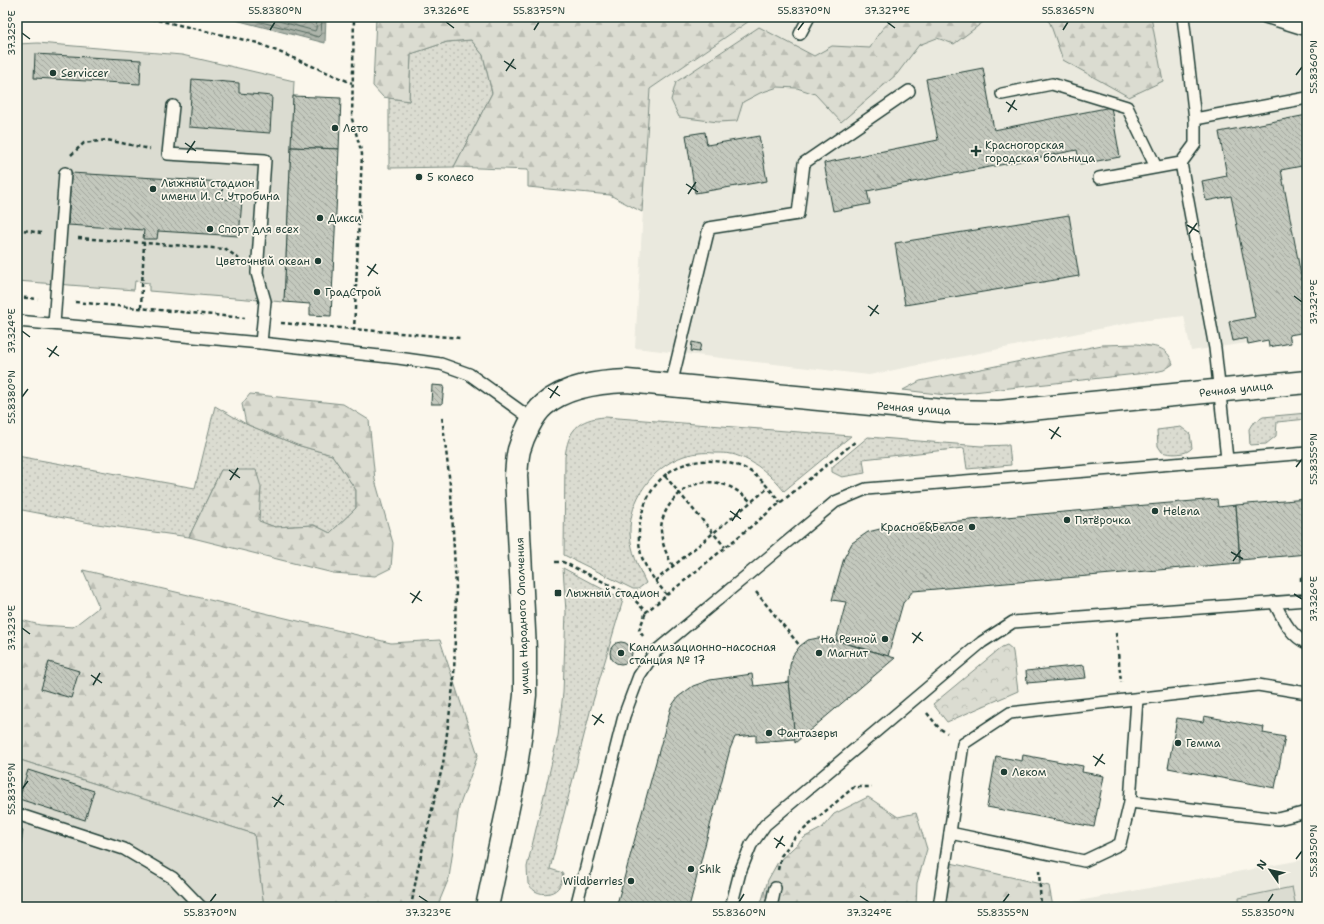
<svg xmlns="http://www.w3.org/2000/svg" width="1324" height="924" viewBox="0 0 1324 924" font-family="'Shantell Sans',sans-serif">
<style>
.built{fill:#eae9de}
.grass{fill:url(#grass-dots);stroke:#7d8c82}
.forest{fill:url(#forest-firs);stroke:#7d8c82}
.park{fill:url(#park-crowns);stroke:#7d8c82}
.pitch{fill:#dbdcd1;stroke:#7d8c82}
.water{fill:url(#water-waves);stroke:#74847b}
.lines{fill:none;stroke-linecap:round;stroke-linejoin:round}
.shore{stroke:#586d63;stroke-width:1}
.building{fill:url(#building-back-hatch);stroke:#1f3d34}
.lane-casing{stroke:#1f3d34;stroke-width:14}
.secondary-casing{stroke:#1f3d34;stroke-width:25}
.path{stroke:#1f3d34;stroke-width:2.5;stroke-dasharray:4 3;stroke-linecap:butt}
.lane{stroke:#fbf7ec;stroke-width:11}
.secondary{stroke:#fbf7ec;stroke-width:22}
.ticks{fill:none;stroke:#1f3d34;stroke-width:1.5}
.poi-dot{fill:#1f3d34;stroke:#fbf7ec;stroke-width:1.5}
.labels{text-anchor:middle;stroke-width:3.5;stroke-linejoin:round;paint-order:stroke}
.poi-label{font-size:11px;fill:#1f3d34;stroke:#fbf7ec;text-anchor:start}
.street-label{font-size:11px;fill:#1f3d34;stroke:#fbf7ec}
.neatline{fill:none;stroke:#1f3d34;stroke-width:1.5}
.ticks-label{font-size:10px;text-anchor:middle;fill:#1f3d34}
</style>
<defs>
<pattern id="grass-dots" width="8" height="8" patternUnits="userSpaceOnUse"><rect width="8" height="8" fill="#dbdcd1"/><path d="M2 2h.1M6 6h.1" fill="none" stroke="#bcbeb4" stroke-width="1.8" stroke-linecap="round"/></pattern>
<pattern id="forest-firs" width="22" height="20" patternUnits="userSpaceOnUse"><rect width="22" height="20" fill="#dbdcd1"/><path d="M5 1l3.5 6h-7zM16 11l3.5 6h-7z" fill="#bcbeb4"/></pattern>
<pattern id="park-crowns" width="20" height="18" patternUnits="userSpaceOnUse"><rect width="20" height="18" fill="#dbdcd1"/><path d="M2 6a3 3 0 1 1 6 0M12 15a3 3 0 1 1 6 0" fill="none" stroke="#bcbeb4"/></pattern>
<pattern id="water-waves" width="16" height="10" patternUnits="userSpaceOnUse"><rect width="16" height="10" fill="#adb4aa"/><path d="M0 5q4-4 8 0t8 0" fill="none" stroke="#8c948b"/></pattern>
<pattern id="building-back-hatch" width="6" height="6" patternUnits="userSpaceOnUse"><rect width="6" height="6" fill="#c4c9be"/><path d="M-1 5l2 2M0 0l6 6M5-1l2 2" fill="none" stroke="#9fa49b"/></pattern>
</defs>
<rect width="100%" height="100%" fill="#fbf7ec"/>
<filter id="ink" filterUnits="userSpaceOnUse"><feTurbulence type="fractalNoise" baseFrequency=".025" numOctaves="2"/><feDisplacementMap in="SourceGraphic" scale="8" xChannelSelector="R" yChannelSelector="G"/><feConvolveMatrix kernelMatrix="1 2 1 2 8 2 1 2 1" color-interpolation-filters="sRGB"/></filter>
<g filter="url(#ink)">
<!-- built -->
<g class="built">
<path d="M755 17H1307V332L1289 335 1291 343 1269 347 1268 340 1191 351 1184 316 1139 321 869 375 635 348 650 89Z"/>
<path d="M1307 859V907H1069L1068 903Z"/>
</g>
<!-- grass -->
<g class="grass">
<path d="M471 40 483 55 492 93 454 167 389 168V98L409 101 411 54 447 42Z"/>
<path d="M215 406 246 424 297 445 332 455 356 490V508L330 533 314 525 275 527 258 521 261 487 221 470 189 537 90 523 17 509V456L195 488Z"/>
<path d="M1307 413V419L1277 422 1276 436 1266 444 1250 445 1249 429 1252 424 1263 417Z"/>
<path d="M605 417 851 436 784 491C772 476 756 462 738 456 731 453 722 453 714 453 704 452 694 453 684 456 652 467 629 500 630 533 631 551 638 567 646 583L638 589H633L564 555 565 457C568 430 578 419 605 417Z"/>
<path d="M1181 427 1190 434 1192 448C1186 455 1171 455 1162 452L1158 446 1157 430Z"/>
<path d="M868 437 981 446 1009 445 1011 465 967 469 964 448 863 459 865 473 842 477 832 472V467Z"/>
<path d="M563 568 623 600 591 708 550 869 563 873C562 877 562 882 560 885 556 894 543 896 535 891 532 889 530 886 528 884L527 867 558 736 563 693 566 612Z"/>
</g>
<!-- forest -->
<g class="forest">
<path d="M376 17H755L650 89 642 212 610 195 528 187V170L454 167 492 93 483 55 471 40 447 42 411 54 409 101 383 97 373 86Z"/>
<path d="M902 17H990L954 44 937 38 919 45 897 74 841 122 815 94 797 88 778 87 760 93 743 102 737 121 718 122 679 117 671 100 676 82 759 27 814 56 832 46 870 48C878 34 885 21 902 17Z"/>
<path d="M1044 17H1104L1111 18 1114 17H1151L1163 81 1129 97 1063 60 1050 23Z"/>
<path d="M1137 344C1154 347 1167 345 1173 364L1164 370 1155 372 946 395 903 390 920 381 1102 345Z"/>
<path d="M250 394 343 404 369 420 375 480 393 543 391 568 375 576 333 573 189 537 221 470H256L261 487 259 521 275 527 314 525 330 533 356 508V490L332 455 297 445 246 424 242 404Z"/>
<path d="M83 570 391 643 440 640 478 755 459 807 449 878 437 907H264L254 834 17 759V619L40 625 73 627 99 607Z"/>
<path d="M868 797 898 817 916 813 927 849 917 883 916 907H760L768 880 778 862 805 837 822 828 834 814Z"/>
<path d="M951 863 1049 886 1053 907H945Z"/>
</g>
<!-- park -->
<path class="park" d="M1007 645 1012 649 1013 652 1018 691 947 722 933 704 1002 647Z"/>
<!-- pitch -->
<g class="pitch">
<path d="M38 43 182 55 294 81 284 302 149 291V283L135 281 134 290 17 281V44Z"/>
<path d="M17 759 254 834 264 907H17Z"/>
<path d="M1292 887 1296 907H1240L1239 898Z"/>
</g>
<!-- water -->
<path class="water" d="M224 17H326L325 43Z"/>
<g class="lines">
<!-- shore -->
<g class="shore">
<path d="M242 17 319 37 321 35 322 17"/>
<path d="M264 17 315 31 316 29 317 17"/>
</g>
</g>
<!-- building -->
<g class="building">
<path d="M35 54 141 60 140 84 34 78Z"/>
<path d="M983 68 994 130 1111 107 1120 157 1080 164 1077 150 867 191 870 204 833 211 824 163 938 140 926 79Z"/>
<path d="M192 79 239 83V93L272 96 270 133 189 127Z"/>
<path d="M293 96 341 98 339 149 291 147Z"/>
<path d="M1307 115V165L1281 170 1307 307V332L1289 335 1291 343 1269 347 1268 340 1248 344 1247 338 1233 341 1229 322 1255 317 1231 196 1206 201 1202 181 1227 176 1219 132Z"/>
<path d="M705 132 707 145 759 136 767 181 695 193 686 135Z"/>
<path d="M291 147 339 149 331 316 310 315V304L284 302Z"/>
<path d="M71 173 223 182 222 199 242 200 239 236 158 231 157 239H143L144 230 68 225Z"/>
<path d="M1069 215 1079 276 905 305 895 243Z"/>
<path d="M692 342 701 344 699 352 691 351Z"/>
<path d="M432 385 444 386 442 404H431Z"/>
<path d="M1217 499 1218 507 1236 505 1240 563 913 591 903 603 888 656 836 640 846 602 832 600 844 558 852 543 868 532 888 527Z"/>
<path d="M1307 499V554L1240 560 1236 505Z"/>
<path d="M818 638H827L895 658 795 743 789 682 790 665 793 655 800 646 808 640Z"/>
<circle cx="621" cy="653" r="11"/>
<path d="M49 662 79 671 71 698 41 689Z"/>
<path d="M1084 665 1086 678 1027 683 1026 671Z"/>
<path d="M752 674 754 686 789 682 795 739 756 742V735L735 737 730 749 689 907 682 905V907H628L617 904 671 707 678 697 693 686 710 680Z"/>
<path d="M1204 716 1264 727 1263 733 1285 737 1275 788 1168 768 1177 718 1203 722Z"/>
<path d="M1023 755 1083 766 1082 772 1104 776 1094 827 987 807 996 756 1022 761Z"/>
<path d="M28 770 94 791 85 820 19 799Z"/>
<path d="M17 828 23 830 17 870Z"/>
</g>
<g class="lines">
<!-- lane casing -->
<g class="lane-casing">
<g id="lane">
<path d="M1183 17 1195 119"/>
<path d="M1265 17 1307 30"/>
<path d="M800 34 809 17"/>
<path d="M1002 94 1052 84 1127 107 1156 167"/>
<path d="M173 106 168 154 265 160 257 273 265 301 261 343"/>
<path d="M1181 163 1195 144V119L1307 98"/>
<path d="M1099 178 1181 163 1215 348 1227 459"/>
<path d="M17 321 261 343 398 358 441 364 469 374 533 420"/>
<path d="M54 324 65 173"/>
<path d="M671 385 709 228 798 214 804 163 909 91"/>
<path d="M1274 602C1282 617 1290 636 1307 643"/>
<path d="M1137 699 1130 802 1278 819 1307 812"/>
<path d="M17 814 124 849 173 878 201 907"/>
<path d="M950 833 1084 861 1120 844 1130 802"/>
<path d="M576 907 624 716 639 676 655 652 835 502 866 489 1307 453"/>
<path d="M731 907 740 872 751 845 765 825 982 642 1013 622 1307 600"/>
<path d="M771 907 775 888"/>
<path d="M939 907 963 744 1010 713 1258 685 1307 693"/>
</g>
</g>
<!-- secondary casing -->
<g class="secondary-casing">
<path id="secondary" d="M487 907 514 779 520 739 525 695V650L516 475C517 467 517 458 519 450 523 436 533 414 544 405 566 386 599 382 627 381L945 411 999 412 1307 382"/>
</g>
<!-- path -->
<g class="path">
<path d="M144 17 258 43 352 83"/>
<path d="M71 155 84 143 107 140 150 149"/>
<path d="M17 229 41 233"/>
<path d="M78 238 226 249 239 259"/>
<path d="M17 297 38 299"/>
<path d="M75 302 245 318"/>
<path d="M141 308 144 243"/>
<path d="M281 323 460 338"/>
<path d="M354 331 362 154 352 119 354 17"/>
<path d="M665 476 725 547"/>
<path d="M555 562H563L630 595 646 612 856 441"/>
<path d="M673 566C666 554 661 542 661 528 662 516 667 507 675 498 699 473 729 480 751 502"/>
<path d="M655 581 768 488"/>
<path d="M1301 581V576H1307"/>
<path d="M756 592 800 646"/>
<path d="M667 595C656 582 645 569 641 554 633 522 648 479 680 466 700 458 723 460 742 467 758 474 770 489 780 502"/>
<path d="M1116 633 1121 682"/>
<path d="M643 636 639 630 646 612"/>
<path d="M927 713 939 728 947 733"/>
<path d="M778 870 781 856 795 837 854 787H872"/>
<path d="M1039 870 1041 907"/>
<path d="M411 907 418 868 443 764 454 679 456 588 451 493 442 416"/>
</g>
<!-- lane -->
<use href="#lane" class="lane"/>
<!-- secondary -->
<use href="#secondary" class="secondary"/>
</g>
</g>
<!-- ticks -->
<path class="ticks" d="M446 22 454 28M887 22 895 28M270 30 275 22M534 30 539 22M798 30 804 22M1063 30 1068 22M22 33 30 39M504 61 516 69M506 71 514 59M1296 75 1302 67M1006 102 1017 110M1008 112 1015 100M185 143 196 151M187 153 195 141M686 184 698 192M688 194 696 182M1187 225 1199 232M1189 234 1197 223M367 266 378 274M368 276 376 264M1294 296 1302 302M868 306 879 314M870 316 878 305M22 331 30 337M47 348 59 356M49 357 57 346M548 388 560 396M22 397 28 389M550 398 558 386M1049 429 1061 437M1051 439 1059 427M1296 467 1302 459M229 470 240 478M230 480 238 468M730 511 741 519M732 521 740 509M1231 552 1243 559M1233 561 1241 550M410 593 422 601M1294 594 1302 599M412 603 420 591M22 628 30 634M912 633 923 641M913 643 921 632M91 675 102 683M93 685 100 673M592 715 604 723M594 725 602 714M1093 756 1105 764M1095 766 1103 754M22 789 28 781M272 797 284 805M274 807 282 795M774 838 785 846M776 848 783 836M1296 859 1302 851M419 896 428 902M860 896 869 902M210 902 216 894M739 902 744 894M1003 902 1009 894M1268 902 1273 894"/>
<!-- markers -->
<g class="poi-dot">
<circle cx="53" cy="73" r="4"/>
<circle cx="335" cy="128" r="4"/>
<path d="M974 145h4v4h4v4h-4v4h-4v-4h-4v-4h4z"/>
<circle cx="419" cy="177" r="4"/>
<circle cx="153" cy="189" r="4"/>
<circle cx="320" cy="218" r="4"/>
<circle cx="210" cy="229" r="4"/>
<circle cx="318" cy="261" r="4"/>
<circle cx="317" cy="292" r="4"/>
<circle cx="1155" cy="511" r="4"/>
<circle cx="1067" cy="520" r="4"/>
<circle cx="972" cy="527" r="4"/>
<rect x="554" y="589" width="8" height="8" rx="2"/>
<circle cx="885" cy="639" r="4"/>
<circle cx="621" cy="653" r="4"/>
<circle cx="819" cy="653" r="4"/>
<circle cx="769" cy="733" r="4"/>
<circle cx="1178" cy="743" r="4"/>
<circle cx="1004" cy="772" r="4"/>
<circle cx="691" cy="869" r="4"/>
<circle cx="631" cy="881" r="4"/>
</g>
<g class="labels">
<!-- poi labels -->
<g class="poi-label">
<text x="61" y="77">Serviccer</text>
<text x="343" y="132">Лето</text>
<text x="985" y="149">Красногорская<tspan x="985" dy="13">городская больница</tspan></text>
<text x="427" y="181">5 колесо</text>
<text x="161" y="187">Лыжный стадион<tspan x="161" dy="13">имени И. С. Утробина</tspan></text>
<text x="328" y="222">Дикси</text>
<text x="218" y="233">Спорт для всех</text>
<text x="310" y="265" text-anchor="end">Цветочный океан</text>
<text x="325" y="296">ГрадСтрой</text>
<text x="1163" y="515">Helena</text>
<text x="1075" y="524">Пятёрочка</text>
<text x="964" y="531" text-anchor="end">Красное&amp;Белое</text>
<text x="566" y="597">Лыжный стадион</text>
<text x="877" y="643" text-anchor="end">На Речной</text>
<text x="629" y="651">Канализационно-насосная<tspan x="629" dy="13">станция № 17</tspan></text>
<text x="827" y="657">Магнит</text>
<text x="777" y="737">Фантазеры</text>
<text x="1186" y="747">Гемма</text>
<text x="1012" y="776">Леком</text>
<text x="699" y="873">Shik</text>
<text x="623" y="885" text-anchor="end">Wildberries</text>
</g>
<!-- street labels -->
<g class="street-label">
<text transform="translate(1236 389) rotate(-6)" y="4">Речная улица</text>
<text transform="translate(914 408) rotate(4)" y="4">Речная улица</text>
<text transform="translate(522 616) rotate(-92)" y="4">улица Народного Ополчения</text>
</g>
</g>
<!-- margin -->
<rect width="1324" height="924" fill="none" stroke="#fbf7ec" stroke-width="44"/>
<!-- north arrow -->
<g transform="translate(1270 870) rotate(304)" stroke="#fbf7ec" stroke-width="3" paint-order="stroke">
<path d="M0-3L7 15L0 10L-7 15Z" fill="#1f3d34"/>
<text y="-6" font-size="11" font-weight="bold" text-anchor="middle" fill="#1f3d34">N</text>
</g>
<rect x="22" y="22" width="1280" height="880" class="neatline"/>
<g class="ticks-label">
<text x="275" y="14">55.8380°N</text>
<text x="446" y="14">37.326°E</text>
<text x="539" y="14">55.8375°N</text>
<text x="804" y="14">55.8370°N</text>
<text x="887" y="14">37.327°E</text>
<text x="1068" y="14">55.8365°N</text>
<text transform="translate(11 33) rotate(-90)" y="4">37.325°E</text>
<text transform="translate(1313 67) rotate(-90)" y="4">55.8360°N</text>
<text transform="translate(1313 302) rotate(-90)" y="4">37.327°E</text>
<text transform="translate(11 331) rotate(-90)" y="4">37.324°E</text>
<text transform="translate(11 397) rotate(-90)" y="4">55.8380°N</text>
<text transform="translate(1313 459) rotate(-90)" y="4">55.8355°N</text>
<text transform="translate(1313 599) rotate(-90)" y="4">37.326°E</text>
<text transform="translate(11 628) rotate(-90)" y="4">37.323°E</text>
<text transform="translate(11 789) rotate(-90)" y="4">55.8375°N</text>
<text transform="translate(1313 851) rotate(-90)" y="4">55.8350°N</text>
<text x="210" y="916">55.8370°N</text>
<text x="428" y="916">37.323°E</text>
<text x="739" y="916">55.8360°N</text>
<text x="869" y="916">37.324°E</text>
<text x="1003" y="916">55.8355°N</text>
<text x="1268" y="916">55.8350°N</text>
</g>
</svg>
